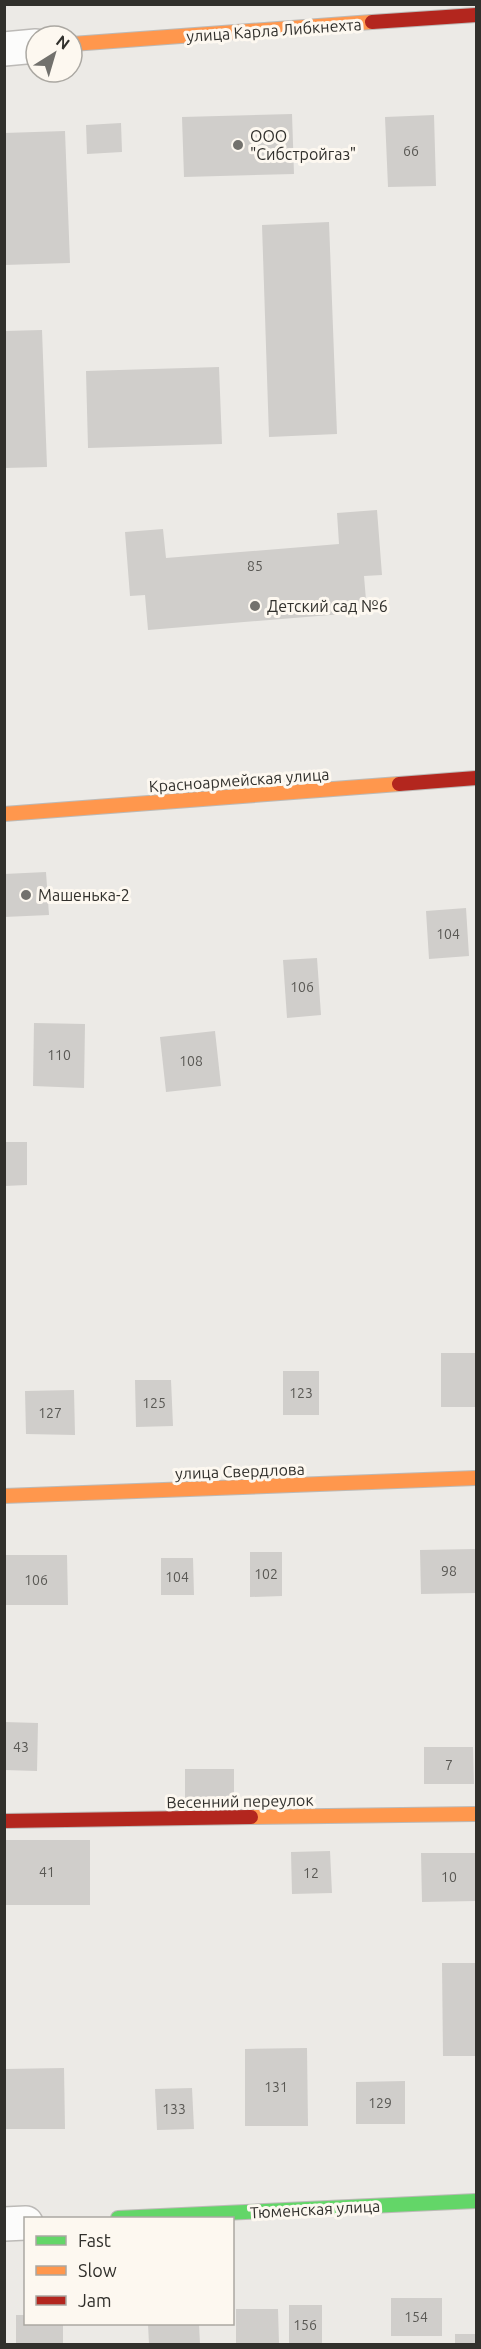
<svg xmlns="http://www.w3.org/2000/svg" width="481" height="2349" viewBox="0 0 481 2349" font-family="Ubuntu,sans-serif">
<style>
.building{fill:#d0cecb}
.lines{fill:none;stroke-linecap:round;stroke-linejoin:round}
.street-casing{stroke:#bcbab7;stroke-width:36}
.fast-casing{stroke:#bcbab7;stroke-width:16}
.slow-casing{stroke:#bcbab7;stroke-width:16}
.jam-casing{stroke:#bcbab7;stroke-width:16}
.street{stroke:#fcfcfb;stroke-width:33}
.fast{stroke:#63d668;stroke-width:14}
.slow{stroke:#ff974d;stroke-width:14}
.jam{stroke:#b3261e;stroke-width:14}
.poi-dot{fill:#72716d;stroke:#fdf8f0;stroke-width:2}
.labels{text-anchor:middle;stroke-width:6;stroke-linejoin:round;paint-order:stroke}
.number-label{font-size:14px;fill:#595854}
.street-label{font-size:16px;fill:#31302c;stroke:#fdf8f0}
.poi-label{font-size:16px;fill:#31302c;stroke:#fdf8f0;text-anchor:start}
</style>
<rect width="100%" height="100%" fill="#eceae6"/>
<!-- building -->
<g class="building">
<path d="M292 114 294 174 184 177 182 117Z"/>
<path d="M434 115 436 186 388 187 385 117Z"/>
<path d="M121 123 122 152 87 154 86 125Z"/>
<path d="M65 131 70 263 4 265V133Z"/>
<path d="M329 222 337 434 269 437 262 225Z"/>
<path d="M42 330 47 467 4 468V331Z"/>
<path d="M219 367 222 444 88 448 86 371Z"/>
<path d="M377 510 382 575 364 576 367 612 148 630 145 595 130 596 125 532 163 529 166 558 339 544 337 513Z"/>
<path d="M46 872 49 915 4 917V874Z"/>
<path d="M466 908 469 956 429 959 426 911Z"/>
<path d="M317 958 321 1015 287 1018 283 960Z"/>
<path d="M34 1023 85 1024 84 1088 33 1086Z"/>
<path d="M215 1031 221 1086 166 1092 160 1037Z"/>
<path d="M4 1142H27V1185L4 1186Z"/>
<rect x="441" y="1353" width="35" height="54"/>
<rect x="283" y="1371" width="36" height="44"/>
<path d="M135 1380H171L173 1426 136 1427Z"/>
<path d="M74 1390 75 1435 26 1434 25 1391Z"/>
<path d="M476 1549V1593L421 1594 420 1550Z"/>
<path d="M250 1552H282V1596L250 1597Z"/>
<path d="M4 1555H67L68 1605H4Z"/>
<path d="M161 1558H193L194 1595H161Z"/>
<path d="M4 1722 38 1723 37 1771 4 1770Z"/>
<path d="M424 1747H473L474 1784H424Z"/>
<rect x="185" y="1769" width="49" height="29"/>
<rect x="4" y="1840" width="86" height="65"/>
<path d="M330 1851 332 1893 292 1894 291 1852Z"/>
<path d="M421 1853H476V1901L422 1902Z"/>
<path d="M442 1963H476V2056H443Z"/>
<path d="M307 2048 308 2126H245V2049Z"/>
<path d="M64 2068 65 2129H6L5 2069Z"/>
<path d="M405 2081V2124H356V2082Z"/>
<path d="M192 2088 194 2129 157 2130 155 2089Z"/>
<rect x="391" y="2298" width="51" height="38"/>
<rect x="289" y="2305" width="33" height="39"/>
<path d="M236 2309H278L279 2344H236Z"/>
<path d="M16 2315H26V2324H63V2344H16Z"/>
<path d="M148 2324H199L200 2344H149Z"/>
<rect x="455" y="2334" width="21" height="10"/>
</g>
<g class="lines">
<!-- street casing -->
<g class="street-casing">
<g id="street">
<path d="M4 49 36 46"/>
<path d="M4 2224 26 2223"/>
</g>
</g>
<!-- fast casing -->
<g class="fast-casing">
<path id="fast" d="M118 2218 476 2201"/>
</g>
<!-- slow casing -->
<g class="slow-casing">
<g id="slow">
<path d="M72 44 372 22"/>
<path d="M4 814 399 784"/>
<path d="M4 1496 476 1478"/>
<path d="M251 1817 476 1814"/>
</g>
</g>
<!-- jam casing -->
<g class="jam-casing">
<g id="jam">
<path d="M372 22 476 15"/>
<path d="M399 784 476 778"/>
<path d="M4 1821 251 1817"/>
</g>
</g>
<!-- street -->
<use href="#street" class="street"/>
<!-- fast -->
<use href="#fast" class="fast"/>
<!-- slow -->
<use href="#slow" class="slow"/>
<!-- jam -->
<use href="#jam" class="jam"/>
</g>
<!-- markers -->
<g class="poi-dot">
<circle cx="238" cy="145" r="6"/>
<circle cx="255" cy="606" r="6"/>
<circle cx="26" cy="895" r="6"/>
</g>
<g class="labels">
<!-- number labels -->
<g class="number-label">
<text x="411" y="156">66</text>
<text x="255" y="571">85</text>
<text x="448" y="939">104</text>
<text x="302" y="992">106</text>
<text x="59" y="1060">110</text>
<text x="191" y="1066">108</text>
<text x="301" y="1398">123</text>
<text x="154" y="1408">125</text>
<text x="50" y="1418">127</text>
<text x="449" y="1576">98</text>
<text x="266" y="1579">102</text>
<text x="177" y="1582">104</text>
<text x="36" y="1585">106</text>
<text x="21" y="1752">43</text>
<text x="449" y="1770">7</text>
<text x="47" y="1877">41</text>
<text x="311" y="1878">12</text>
<text x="449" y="1882">10</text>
<text x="276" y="2092">131</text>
<text x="380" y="2108">129</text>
<text x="174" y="2114">133</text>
<text x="416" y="2322">154</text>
<text x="305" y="2330">156</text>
</g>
<!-- street labels -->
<g class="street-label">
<text transform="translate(274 30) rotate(-4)" y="6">улица Карла Либкнехта</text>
<text transform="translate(239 780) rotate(-4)" y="6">Красноармейская улица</text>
<text transform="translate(240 1471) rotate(-2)" y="6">улица Свердлова</text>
<text transform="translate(240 1801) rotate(-1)" y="6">Весенний переулок</text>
<text transform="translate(315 2209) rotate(-3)" y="6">Тюменская улица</text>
</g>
<!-- poi labels -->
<g class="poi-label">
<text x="250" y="142">ООО<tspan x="250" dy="18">"Сибстройгаз"</tspan></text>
<text x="267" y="612">Детский сад №6</text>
<text x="38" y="901">Машенька-2</text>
</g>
</g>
<!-- border -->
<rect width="481" height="2349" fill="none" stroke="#31302c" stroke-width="12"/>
<!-- legend -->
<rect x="24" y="2217" width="210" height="108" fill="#fdf8f0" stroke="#aba8a2" stroke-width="1.5"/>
<rect x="36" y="2236" width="30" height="9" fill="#63d668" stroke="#aba8a2" stroke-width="1.5"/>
<text x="78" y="2247" font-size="18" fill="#31302c">Fast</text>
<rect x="36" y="2266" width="30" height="9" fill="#ff974d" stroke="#aba8a2" stroke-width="1.5"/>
<text x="78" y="2277" font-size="18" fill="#31302c">Slow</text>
<rect x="36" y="2296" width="30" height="9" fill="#b3261e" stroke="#aba8a2" stroke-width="1.5"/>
<text x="78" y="2307" font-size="18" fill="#31302c">Jam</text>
<!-- north arrow -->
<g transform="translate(54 54) rotate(37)"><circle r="28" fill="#fdf8f0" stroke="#aba8a2" stroke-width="1.5"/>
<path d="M0-4.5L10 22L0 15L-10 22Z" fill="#72716d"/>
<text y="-9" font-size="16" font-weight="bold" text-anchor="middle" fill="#31302c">N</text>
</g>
</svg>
